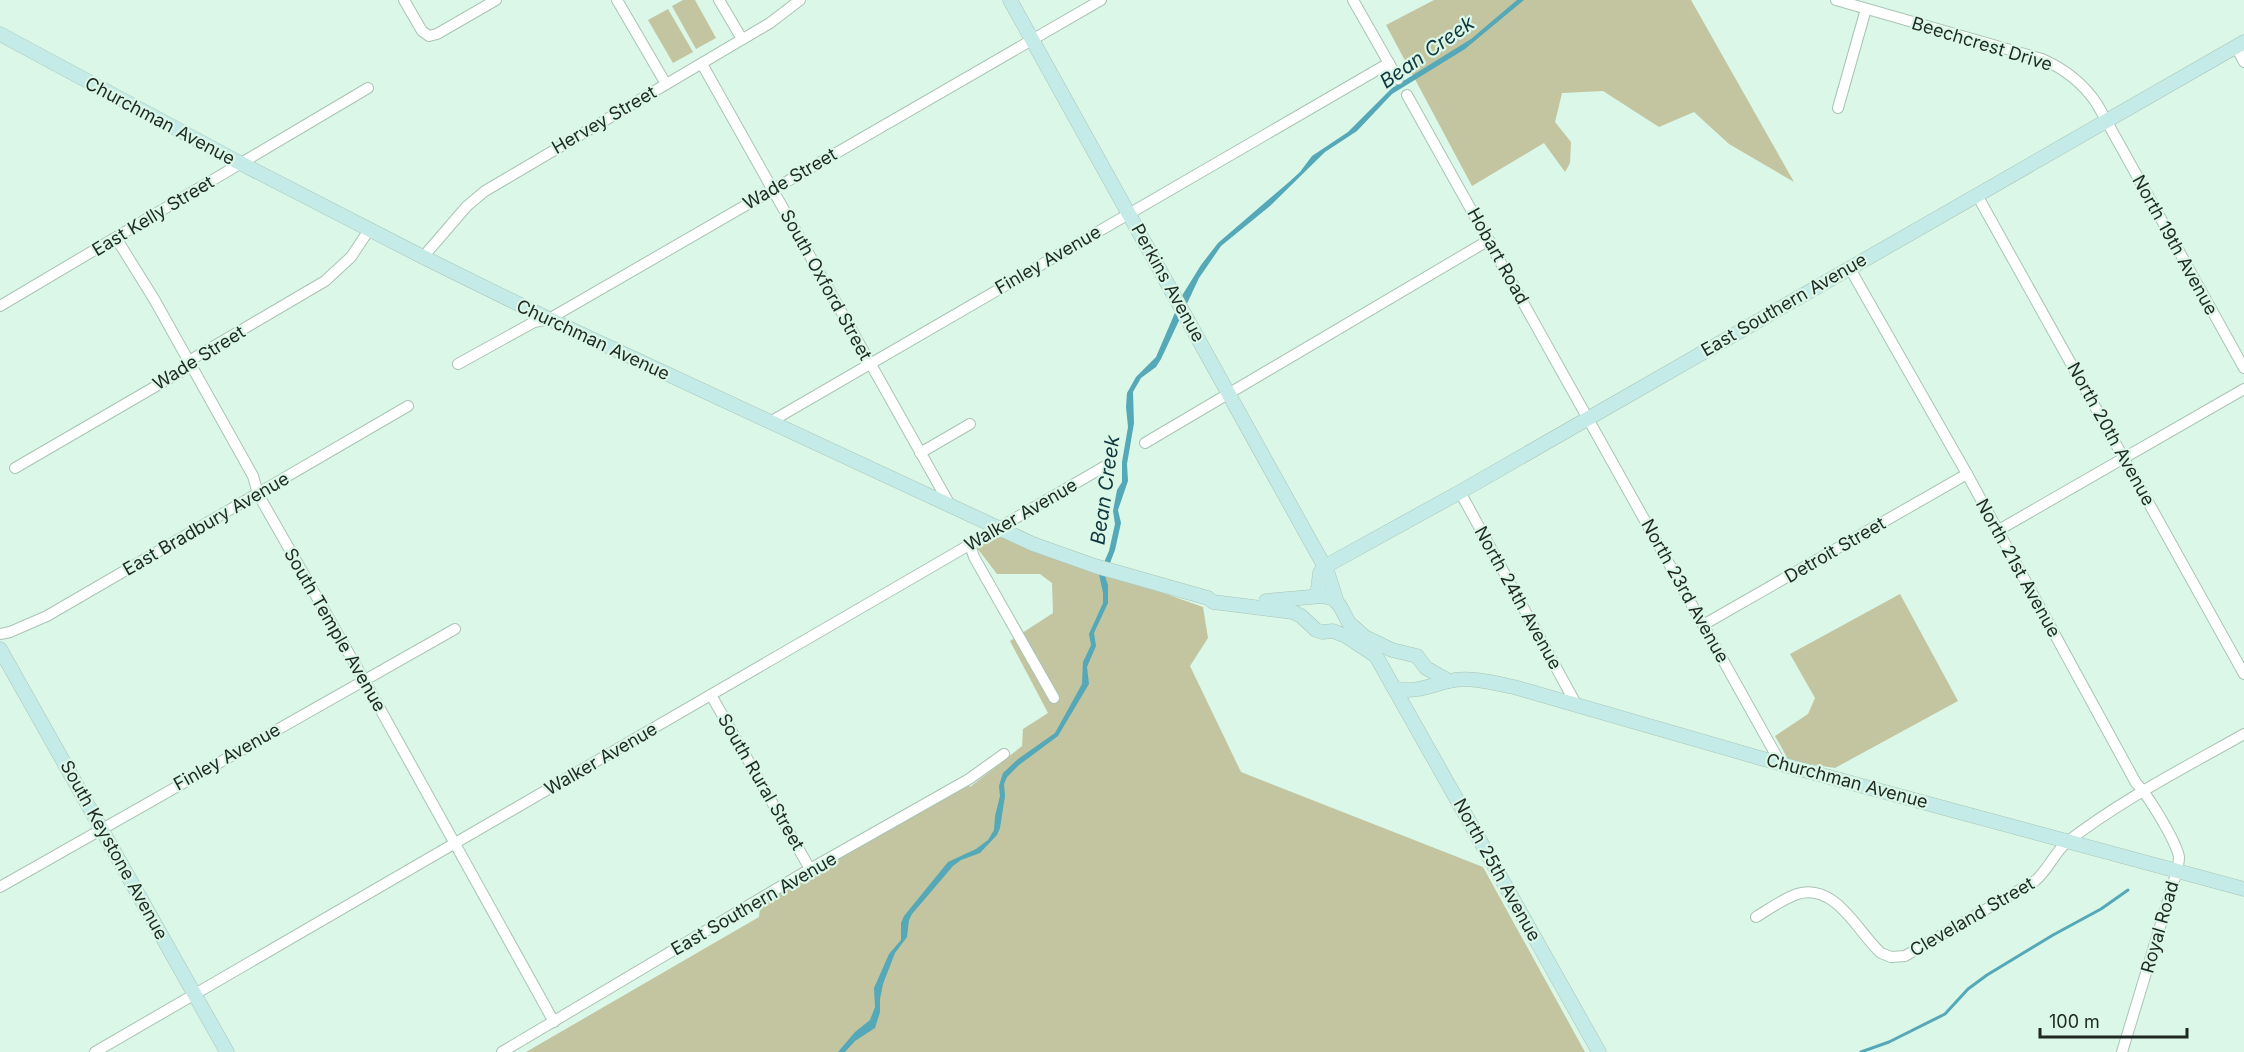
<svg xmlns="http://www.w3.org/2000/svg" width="2244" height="1052" viewBox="0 0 2244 1052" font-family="Inter,sans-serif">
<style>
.green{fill:#c2c5a0}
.water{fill:#54a8b7}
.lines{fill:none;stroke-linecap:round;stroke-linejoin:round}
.stream{stroke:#54a8b7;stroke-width:3}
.street-casing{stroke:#a9c4b5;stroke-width:12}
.secondary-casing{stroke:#a9c4b5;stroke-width:15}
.street{stroke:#fff;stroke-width:10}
.secondary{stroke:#c4ebe7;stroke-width:14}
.labels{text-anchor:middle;stroke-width:4.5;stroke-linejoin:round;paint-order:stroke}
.street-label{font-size:18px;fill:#1e2923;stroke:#dbf7e8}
.water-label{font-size:20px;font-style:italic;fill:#0f373e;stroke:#dbf7e8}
</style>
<rect width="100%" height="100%" fill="#dbf7e8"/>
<!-- green -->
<g class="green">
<path d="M683 0H695L716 38 696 49 672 6Z"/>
<path d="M1434 0H1691L1794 182 1729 144 1694 112 1659 127 1603 91 1562 93 1555 122 1571 142 1570 163 1565 172 1544 143 1472 186 1386 25Z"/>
<path d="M668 9 693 52 673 63 648 20Z"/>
<path d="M998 535 1203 607 1208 638 1190 666 1241 772 1483 867 1585 1052H526L759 917 760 907 820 868 969 784 970 787 1022 746 1023 729 1048 713 1010 641 1053 613 1052 583 1040 574H997L977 548Z"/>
<path d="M1900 594 1958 701 1835 768 1789 761 1775 736 1808 714 1815 698 1790 654Z"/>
</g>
<!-- water -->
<path class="water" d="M1517 0H1524L1465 49 1392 94 1357 131 1325 152 1270 206 1221 246 1199 278 1161 359 1156 367 1141 378 1133 392 1134 423 1127 464 1128 481 1118 510 1121 523 1115 550 1105 576 1108 585V603L1094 633 1096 646 1087 667 1089 684 1058 736 1019 765 1007 777 1004 784 1005 796 1000 828 997 835 980 853 961 860 953 866 912 914 909 920 907 937 895 953 883 984 880 999V1012L875 1028 855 1041 845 1052H838L855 1032 870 1020 875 1007 874 988 889 954 901 940V923L904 916 948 862 976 849 988 840 994 830 995 816 1000 796 999 786 1003 773 1018 759 1055 733 1082 684 1083 662 1091 645 1089 634 1103 603V593L1099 574 1109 551 1115 524 1113 511 1117 490 1122 482V462L1128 427 1126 407 1127 393 1136 377 1156 357 1183 294 1201 265 1218 243 1289 182 1300 172 1312 156 1348 132 1392 88 1471 39Z"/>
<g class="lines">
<!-- stream -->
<path class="stream" d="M1861 1052 1889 1042 1945 1014 1968 989 1987 975 2053 935 2101 909 2128 890"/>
<!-- street casing -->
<g class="street-casing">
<g id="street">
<path d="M404 0 422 31 429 36 437 34 496 0"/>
<path d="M617 0 666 84"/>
<path d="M719 0 742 39"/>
<path d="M1353 0 1398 79"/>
<path d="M1836 0 2042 59C2065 69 2083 83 2097 104L2244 368"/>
<path d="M2236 47 2244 62"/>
<path d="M702 64 950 505"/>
<path d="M1407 95 1781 764"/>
<path d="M1838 108 1866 9"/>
<path d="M1977 195 2244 674"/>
<path d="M116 238 154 299 253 476 258 494 364 680 554 1022"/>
<path d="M423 257 467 206 485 191 770 23 800 0"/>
<path d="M1849 267 1967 474 2136 783C2148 795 2176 841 2179 857 2179 861 2178 866 2177 871L2122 1052"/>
<path d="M0 306 368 88"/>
<path d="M458 364 534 322 549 319 1101 0"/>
<path d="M770 422 1389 63"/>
<path d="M1145 443 1489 240"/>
<path d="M920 453 970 424"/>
<path d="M15 468 182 371 194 358 325 281 351 257 369 230"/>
<path d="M1460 492 1576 704"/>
<path d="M1997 531 2244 389"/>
<path d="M970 545 974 557 1054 698"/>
<path d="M1703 625 1967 474"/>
<path d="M0 634 10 632 47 616 408 406"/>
<path d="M711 695 810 869"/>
<path d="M0 887 455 629"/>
<path d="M1756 917C1769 909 1783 899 1797 894 1836 882 1858 933 1881 953L1891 957 1905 956 2035 881C2049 869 2054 853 2067 842 2121 800 2184 768 2244 734"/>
<path d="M95 1052 1107 465"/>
<path d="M502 1052 810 869 969 779 1004 754"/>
</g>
</g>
<!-- secondary casing -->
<g class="secondary-casing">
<g id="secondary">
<path d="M1010 0 1327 571 1337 602"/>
<path d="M0 34 240 163 423 257 549 319 1033 544 1095 566 1208 598 1213 602 1293 612 1301 616 1316 630 1322 632 1333 631 1346 636 1376 656 1394 688C1412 694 1432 685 1449 681 1469 676 1494 683 1514 687L1781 764 2244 889"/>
<path d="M1324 567 1460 492 2244 42"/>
<path d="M1317 596 1320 573 1324 567"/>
<path d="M1266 601 1322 596 1333 598 1340 606 1349 623 1365 637 1392 650 1417 656 1426 668 1449 681"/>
<path d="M0 649 227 1052"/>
<path d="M1394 688 1599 1052"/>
</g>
</g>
<!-- street -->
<use href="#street" class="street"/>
<!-- secondary -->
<use href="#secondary" class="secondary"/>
</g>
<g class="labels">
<!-- street labels -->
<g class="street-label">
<text transform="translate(1982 44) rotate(17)" y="6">Beechcrest Drive</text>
<text transform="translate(604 120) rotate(-30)" y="6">Hervey Street</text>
<text transform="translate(160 121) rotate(28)" y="6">Churchman Avenue</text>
<text transform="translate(790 179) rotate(-30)" y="6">Wade Street</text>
<text transform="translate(153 216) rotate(-31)" y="6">East Kelly Street</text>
<text transform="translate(2175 245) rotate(61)" y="6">North 19th Avenue</text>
<text transform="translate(1498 256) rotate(61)" y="6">Hobart Road</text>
<text transform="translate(1048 260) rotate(-30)" y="6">Finley Avenue</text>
<text transform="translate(1168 283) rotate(61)" y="6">Perkins Avenue</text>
<text transform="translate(826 285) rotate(61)" y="6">South Oxford Street</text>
<text transform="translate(1784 305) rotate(-30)" y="6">East Southern Avenue</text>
<text transform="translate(593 340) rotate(25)" y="6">Churchman Avenue</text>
<text transform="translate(199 358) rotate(-32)" y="6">Wade Street</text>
<text transform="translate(2111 434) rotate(61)" y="6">North 20th Avenue</text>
<text transform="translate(1021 515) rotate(-30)" y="6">Walker Avenue</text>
<text transform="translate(206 524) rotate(-30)" y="6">East Bradbury Avenue</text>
<text transform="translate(1835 550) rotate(-30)" y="6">Detroit Street</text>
<text transform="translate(2018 568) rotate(61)" y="6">North 21st Avenue</text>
<text transform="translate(1685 591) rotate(61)" y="6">North 23rd Avenue</text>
<text transform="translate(1518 598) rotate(61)" y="6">North 24th Avenue</text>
<text transform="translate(335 630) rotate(60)" y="6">South Temple Avenue</text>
<text transform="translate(227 757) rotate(-29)" y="6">Finley Avenue</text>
<text transform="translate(601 759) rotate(-30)" y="6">Walker Avenue</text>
<text transform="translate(1847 781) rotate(15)" y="6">Churchman Avenue</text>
<text transform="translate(761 782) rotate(60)" y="6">South Rural Street</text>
<text transform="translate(114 850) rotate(61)" y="6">South Keystone Avenue</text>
<text transform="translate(1497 870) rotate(61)" y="6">North 25th Avenue</text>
<text transform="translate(754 904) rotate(-30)" y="6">East Southern Avenue</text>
<text transform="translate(1972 917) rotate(-30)" y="6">Cleveland Street</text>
<text transform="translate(2160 927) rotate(-74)" y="6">Royal Road</text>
</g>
<!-- water labels -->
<g class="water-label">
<text transform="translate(1427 52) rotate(-35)" y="7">Bean Creek</text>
<text transform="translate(1105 490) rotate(-82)" y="7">Bean Creek</text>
</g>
</g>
<!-- scale -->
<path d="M2040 1028v9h147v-9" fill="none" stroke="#1e2923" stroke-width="3"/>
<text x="2049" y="1028" font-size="18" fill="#1e2923" stroke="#dbf7e8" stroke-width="4.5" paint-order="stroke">100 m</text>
</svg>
